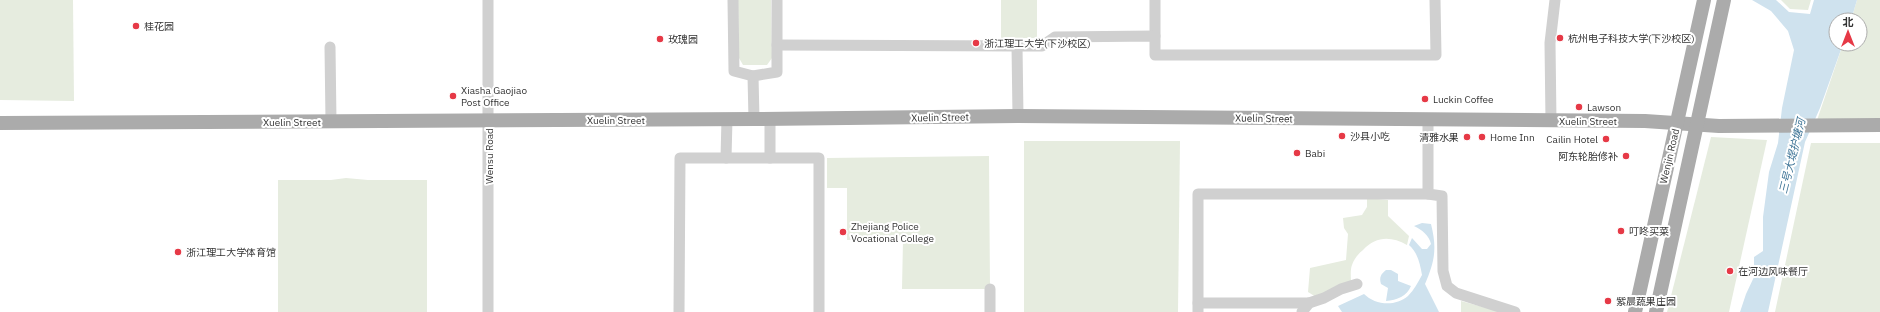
<svg xmlns="http://www.w3.org/2000/svg" width="1880" height="312" viewBox="0 0 1880 312" font-family="'IBM Plex Sans','Noto Sans SC',sans-serif">
<style>
.green{fill:#e6ecdf}
.water{fill:#cfe2ee}
.lines{fill:none;stroke-linecap:round;stroke-linejoin:round}
.minor{stroke:#d0d0d0;stroke-width:11}
.major{stroke:#ababab;stroke-width:14}
.poi-dot{fill:#e63946;stroke:#fff;stroke-width:1.5}
.labels{text-anchor:middle;stroke-width:4;stroke-linejoin:round;paint-order:stroke}
.poi-label{font-size:10px;fill:#333;stroke:#fff;text-anchor:start}
.street-label{font-size:10px;fill:#333;stroke:#fff}
.water-label{font-size:11px;font-style:italic;fill:#3f7597;stroke:#fff}
</style>
<rect width="100%" height="100%" fill="#fff"/>
<!-- green -->
<g class="green">
<path d="M0 0H73L74 101 0 100Z"/>
<path d="M738 0H771L772 58 767 65H743L739 58Z"/>
<rect x="1001" y="0" width="36" height="38"/>
<path d="M1781 0H1811L1808 10 1790 9Z"/>
<path d="M1857 0H1880V126H1815L1843 44H1860V20H1851Z"/>
<path d="M1711 137 1767 140 1729 312H1667Z"/>
<path d="M1024 141H1180L1178 312H1024Z"/>
<path d="M1811 143H1880V312H1775Z"/>
<path d="M989 156 990 289H902L903 240H847V188H827V158Z"/>
<path d="M346 178 368 180H427V312H278V180H331Z"/>
<path d="M1367 198 1388 200V216L1409 236 1407 245C1391 236 1376 236 1363 250 1358 254 1354 259 1352 265 1350 270 1351 278 1351 283L1316 297 1308 292 1310 268 1346 260 1348 234 1344 228 1343 218 1362 215 1367 207Z"/>
<path d="M1461 301 1501 312H1461Z"/>
</g>
<!-- water -->
<g class="water">
<path d="M1752 0H1776L1789 12 1810 14 1814 0H1857L1851 20H1836V44H1843L1820 108 1805 142 1768 312H1740L1746 294 1754 277V257L1763 251V217L1769 172 1778 143 1782 108 1794 50 1788 31 1771 11Z"/>
<path d="M1422 223 1431 224C1437 248 1435 261 1425 284L1439 312H1342L1338 306 1364 294C1375 305 1395 307 1408 296 1414 290 1418 282 1422 275 1420 264 1418 253 1409 245L1412 238 1422 249H1427L1431 244C1429 235 1422 230 1414 226Z"/>
<path d="M1386 270H1391L1398 274V281L1411 286C1407 296 1397 300 1386 301L1388 288 1381 284C1379 277 1381 274 1386 270Z"/>
</g>
<g class="lines">
<!-- minor -->
<g class="minor">
<path d="M488 0V312"/>
<path d="M733 0 734 71 753 76 754 119"/>
<path d="M1155 36V0"/>
<path d="M777 45 1042 46 1055 37 1155 36V55H1436L1435 0"/>
<path d="M1017 46 1018 116"/>
<path d="M330 47 331 121"/>
<path d="M753 76 777 72V0"/>
<path d="M770 119V158"/>
<path d="M1428 120V194L1442 196 1443 271 1447 286 1456 293 1515 312"/>
<path d="M1551 121 1550 43 1555 0"/>
<path d="M726 158 727 119"/>
<path d="M1198 303H1309"/>
<path d="M679 312 680 158H819V312"/>
<path d="M990 312V289"/>
<path d="M1198 312V194H1428"/>
<path d="M1302 312 1309 303 1324 298 1341 289 1357 284"/>
</g>
<!-- major -->
<g class="major">
<path d="M0 123 754 119 1018 116 1645 121 1719 126 1880 125"/>
<path d="M1635 312 1704 0"/>
<path d="M1656 312 1724 0"/>
</g>
</g>
<!-- markers -->
<g class="poi-dot">
<circle cx="136" cy="26" r="4"/>
<circle cx="1560" cy="38" r="4"/>
<circle cx="660" cy="39" r="4"/>
<circle cx="976" cy="43" r="4"/>
<circle cx="453" cy="96" r="4"/>
<circle cx="1425" cy="99" r="4"/>
<circle cx="1579" cy="107" r="4"/>
<circle cx="1342" cy="136" r="4"/>
<circle cx="1467" cy="137" r="4"/>
<circle cx="1482" cy="137" r="4"/>
<circle cx="1606" cy="139" r="4"/>
<circle cx="1297" cy="153" r="4"/>
<circle cx="1626" cy="156" r="4"/>
<circle cx="1621" cy="231" r="4"/>
<circle cx="843" cy="232" r="4"/>
<circle cx="178" cy="252" r="4"/>
<circle cx="1730" cy="271" r="4"/>
<circle cx="1608" cy="301" r="4"/>
</g>
<g class="labels">
<!-- poi labels -->
<g class="poi-label">
<text x="144" y="30">桂花园</text>
<text x="1568" y="42">杭州电子科技大学(下沙校区)</text>
<text x="668" y="43">玫瑰园</text>
<text x="984" y="47">浙江理工大学(下沙校区)</text>
<text x="461" y="94">Xiasha Gaojiao<tspan x="461" dy="12">Post Office</tspan></text>
<text x="1433" y="103">Luckin Coffee</text>
<text x="1587" y="111">Lawson</text>
<text x="1350" y="140">沙县小吃</text>
<text x="1459" y="141" text-anchor="end">清雅水果</text>
<text x="1490" y="141">Home Inn</text>
<text x="1598" y="143" text-anchor="end">Cailin Hotel</text>
<text x="1305" y="157">Babi</text>
<text x="1618" y="160" text-anchor="end">阿东轮胎修补</text>
<text x="851" y="230">Zhejiang Police<tspan x="851" dy="12">Vocational College</tspan></text>
<text x="1629" y="235">叮咚买菜</text>
<text x="186" y="256">浙江理工大学体育馆</text>
<text x="1738" y="275">在河边风味餐厅</text>
<text x="1616" y="305">紫晨蔬果庄园</text>
</g>
<!-- street labels -->
<g class="street-label">
<text transform="translate(940 117) rotate(-1)" y="4">Xuelin Street</text>
<text transform="translate(1264 118) rotate(1)" y="4">Xuelin Street</text>
<text x="616" y="124">Xuelin Street</text>
<text x="1588" y="125">Xuelin Street</text>
<text x="292" y="126">Xuelin Street</text>
<text transform="translate(489 156) rotate(-90)" y="4">Wensu Road</text>
<text transform="translate(1669 156) rotate(-77)" y="4">Wenjin Road</text>
</g>
<!-- water labels -->
<g class="water-label">
<text transform="translate(1792 156) rotate(-76)" y="4">三号大堤护塘河</text>
</g>
</g>
<!-- north arrow -->
<g transform="translate(1848 32)"><circle r="19" fill="#ffffff" stroke="#adadad"/>
<path d="M0-3L7 15L0 10L-7 15Z" fill="#e63946"/>
<text y="-6" font-size="11" font-weight="bold" text-anchor="middle" fill="#333333">北</text>
</g>
</svg>
